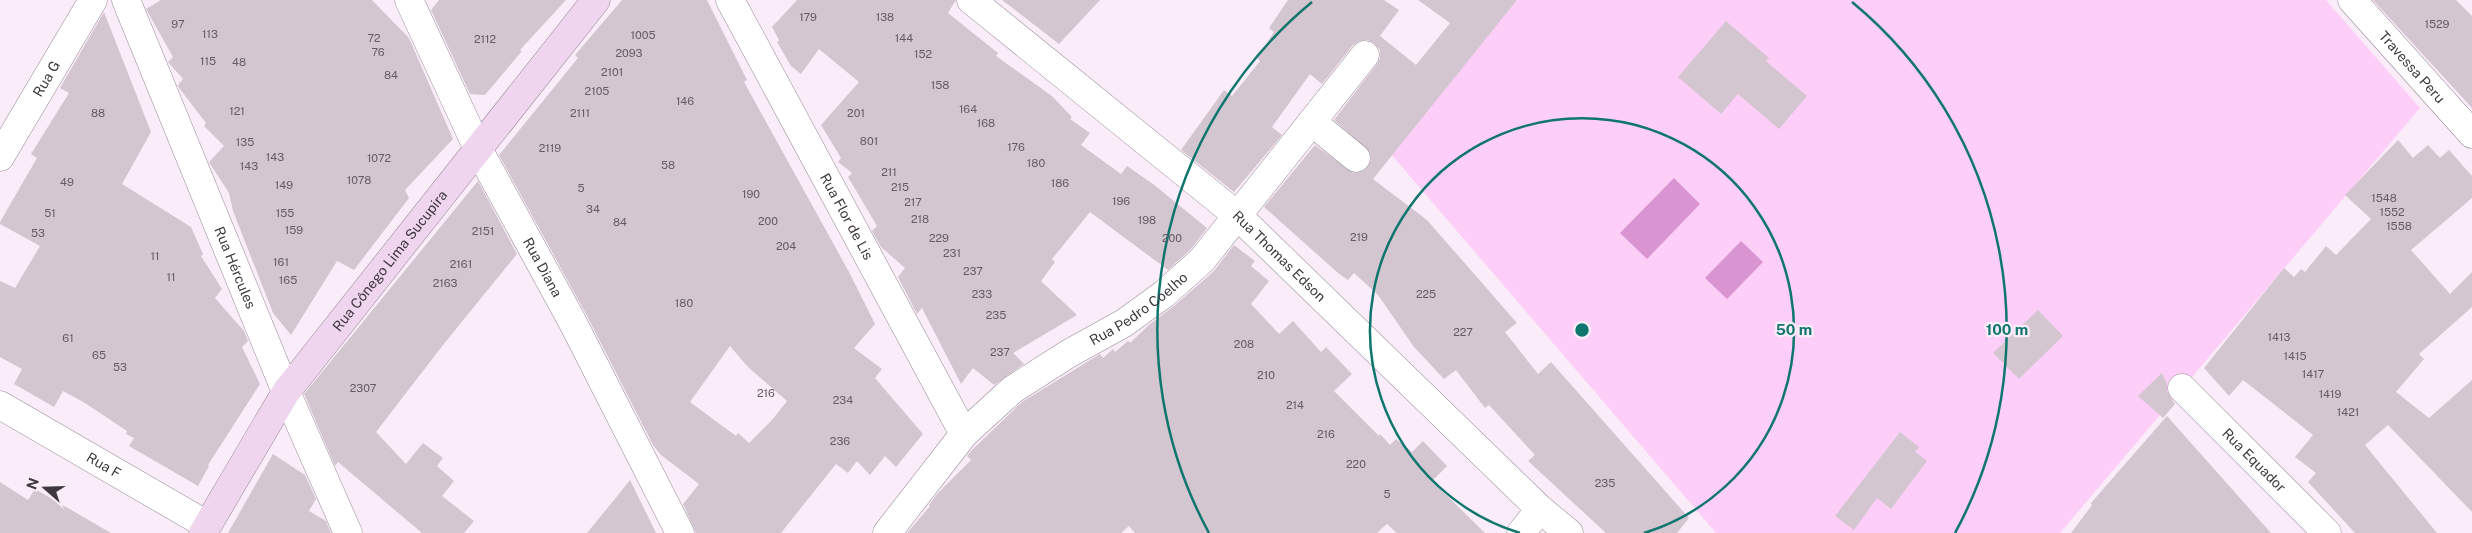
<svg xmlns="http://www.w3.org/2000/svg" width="2472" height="533" viewBox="0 0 2472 533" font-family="'Public Sans',sans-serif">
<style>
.grass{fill:#fdcff8}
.water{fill:#d895d2}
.building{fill:#d3c6d1;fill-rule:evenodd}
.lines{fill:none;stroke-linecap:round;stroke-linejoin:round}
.street-casing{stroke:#968a95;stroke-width:29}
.secondary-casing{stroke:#968a95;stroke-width:29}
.street{stroke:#fff;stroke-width:28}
.secondary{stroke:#f0d5ee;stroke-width:28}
.ring{fill:none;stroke:#0f766e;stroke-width:2.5}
.labels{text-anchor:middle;stroke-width:4.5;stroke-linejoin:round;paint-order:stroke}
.number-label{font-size:11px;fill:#635c63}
.street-label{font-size:14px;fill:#3e393e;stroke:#faedf9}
.centre{fill:#0f766e;stroke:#faedf9;stroke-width:2.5}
.ring-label{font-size:15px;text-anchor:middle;font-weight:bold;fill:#0f766e;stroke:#faedf9;stroke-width:4.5;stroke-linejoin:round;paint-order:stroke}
</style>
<rect width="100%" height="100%" fill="#faedf9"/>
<!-- grass -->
<path class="grass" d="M1516 0H2326L2420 108 2060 533H1716L1390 153Z"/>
<!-- water -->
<g class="water">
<path d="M1674 178 1700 204 1647 259 1620 233Z"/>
<path d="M1741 241 1763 262 1727 299 1705 278Z"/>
</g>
<!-- building -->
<g class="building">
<path d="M161 0H372L409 38 453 139 405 190 409 198 354 270 337 261 291 335 273 313 233 211 229 193 209 162 224 146 204 126 206 123 179 88 178 85 183 79 168 62 173 57 146 9Z"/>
<path d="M439 0H566L520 50 522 51 485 95 470 94 431 10Z"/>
<path d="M622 0H707L747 80 744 82 849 272 875 324 854 348 882 369 875 378 923 434 896 467 885 456 870 475 857 461 848 473 836 464 781 533H696L683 504 699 484 661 455 653 445 586 314 499 155 578 58 575 55ZM730 346 747 366 787 401 772 420 749 443 738 433 736 436 690 402Z"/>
<path d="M797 0H956L948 13 998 53 996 56 1052 96 1072 117 1070 119 1090 133 1081 145 1121 174 1127 166 1153 184 1207 228 1191 249 1168 270 1090 212 1052 259 1055 262 1041 281 1077 315 1013 353 1024 364 994 385 973 368 961 384 922 308 917 314 898 277 905 268 881 247 872 231 877 226 848 177 852 173 838 162 841 158 821 125 859 82 819 49 801 74 791 66 777 42 779 40 772 27Z"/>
<path d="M1002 0H1100L1059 44Z"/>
<path d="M1288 0H1384L1399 10 1380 36 1416 65 1450 23 1418 0H1517L1373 179 1427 220 1517 323 1505 332 1538 374 1551 362 1689 518 1677 533H1606L1528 461 1535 455 1489 405 1485 408 1456 370 1444 379 1414 347 1378 295 1354 273 1348 280 1338 273 1264 207 1315 145 1353 173 1362 172 1368 167 1371 160 1370 152 1334 120 1377 64 1380 58V50L1374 43 1367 40 1359 41 1353 45 1322 84 1310 74 1272 127 1282 135 1234 192 1181 150 1224 90 1232 96 1260 61 1257 58 1274 32 1269 28Z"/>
<path d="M2373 0H2456L2472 16V108Z"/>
<path d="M104 12 151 132 122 184 191 227 203 254 201 256 222 289 215 298 244 331 248 341 242 347 260 384 208 465 209 466 198 486 129 446 134 438 126 434 127 431 85 403 63 391 54 407 14 384 22 369 0 357V281L15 288 40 246 0 224V222L37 158 31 154 69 93 60 88Z"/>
<path d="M1726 21 1769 58 1766 61 1807 96 1779 129 1738 94 1721 114 1678 77Z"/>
<path d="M2398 140 2413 158 2428 145 2440 158 2449 150 2472 176V198L2411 250 2450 294 2472 272V307L2419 354 2424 359 2396 392 2429 418 2472 380V512L2388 425 2365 445 2437 533H2355L2308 482 2316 473 2295 457 2313 435 2243 380 2229 396 2204 368 2284 268 2294 277 2301 269 2305 272 2326 246 2336 255 2371 219 2345 195Z"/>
<path d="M478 181 517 254 443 345 376 432 406 464 423 443 443 458 437 466 454 481 442 496 474 521 464 533H422L338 462 335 466 304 394Z"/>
<path d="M1234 245 1255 261 1251 266 1269 281 1251 304 1279 334 1293 321 1321 352 1326 347 1352 374 1334 391 1379 436 1380 434 1390 445 1396 439 1412 452 1423 441 1447 466 1432 481 1485 533H1397L1387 524 1377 533H1135L1129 526 1121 533H907L930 506 929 505 938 493 971 460 967 456 971 451 1022 402 1100 354 1103 358 1113 349 1115 352 1128 341 1130 343 1150 324 1174 306 1213 272Z"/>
<path d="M2038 310 2063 336 2019 379 1993 353Z"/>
<path d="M2162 373 2167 384V392L2175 404 2163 418 2138 396Z"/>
<path d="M2167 416 2271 533H2071L2092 505 2091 503Z"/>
<path d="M1900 432 1919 447 1915 452 1927 461 1891 509 1877 498 1854 530 1835 516Z"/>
<path d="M273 454 305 475 316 499 309 511 326 521 331 533H228Z"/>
<path d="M630 480 656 533H587L614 500Z"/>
<path d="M0 482 28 500 35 489 111 533H0Z"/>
</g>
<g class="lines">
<!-- street casing -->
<g class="street-casing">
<g id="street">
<path id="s1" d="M126 0 286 392 348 533"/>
<path id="s2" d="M409 0 478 149 572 321 680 533"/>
<path id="s3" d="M730 0 964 434"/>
<path id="s4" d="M971 0 1238 216 1540 509 1569 533"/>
<path id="s5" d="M2352 0 2472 134"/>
<path d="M1312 122 1356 158"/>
<path id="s6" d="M0 157 93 0"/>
<path id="s7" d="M2182 388 2327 533"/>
<path id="s8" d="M0 405 207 525"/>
<path id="s9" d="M887 533 964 434 1012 390 1068 354 1124 323 1164 294 1202 260 1365 55"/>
<path d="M1521 533 1540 509"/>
</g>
</g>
<!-- secondary casing -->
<g class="secondary-casing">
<g id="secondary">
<path id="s10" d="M203 533 286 392 596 0"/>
</g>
</g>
<!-- street -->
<use href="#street" class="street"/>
<!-- secondary -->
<use href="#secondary" class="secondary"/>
</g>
<!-- distance rings -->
<g class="ring">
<path d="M1520 533A212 212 0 1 1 1644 533"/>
<path d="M1209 533A425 425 0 0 1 1312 2M1852 2A425 425 0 0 1 1955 533"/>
</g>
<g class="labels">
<!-- number labels -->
<g class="number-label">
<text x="808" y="21">179</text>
<text x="885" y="21">138</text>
<text x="178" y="28">97</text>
<text x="2437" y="28">1529</text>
<text x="210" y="38">113</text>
<text x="643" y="39">1005</text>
<text x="374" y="42">72</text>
<text x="904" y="42">144</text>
<text x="485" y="43">2112</text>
<text x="378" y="56">76</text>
<text x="629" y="57">2093</text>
<text x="923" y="58">152</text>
<text x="208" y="65">115</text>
<text x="239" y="66">48</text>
<text x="612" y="76">2101</text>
<text x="391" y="79">84</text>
<text x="940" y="89">158</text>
<text x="597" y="95">2105</text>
<text x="685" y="105">146</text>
<text x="968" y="113">164</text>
<text x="237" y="115">121</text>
<text x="98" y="117">88</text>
<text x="580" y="117">2111</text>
<text x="856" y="117">201</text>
<text x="986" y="127">168</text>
<text x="869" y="145">801</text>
<text x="245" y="146">135</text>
<text x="1016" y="151">176</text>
<text x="550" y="152">2119</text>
<text x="275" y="161">143</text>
<text x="379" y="162">1072</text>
<text x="1036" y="167">180</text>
<text x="668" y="169">58</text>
<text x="249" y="170">143</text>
<text x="889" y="176">211</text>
<text x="359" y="184">1078</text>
<text x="67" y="186">49</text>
<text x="1060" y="187">186</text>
<text x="284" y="189">149</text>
<text x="900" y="191">215</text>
<text x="581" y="192">5</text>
<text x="751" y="198">190</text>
<text x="2384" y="202">1548</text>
<text x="1121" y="205">196</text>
<text x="913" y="206">217</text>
<text x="593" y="213">34</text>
<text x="2392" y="216">1552</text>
<text x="50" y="217">51</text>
<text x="285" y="217">155</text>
<text x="920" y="223">218</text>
<text x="1147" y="224">198</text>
<text x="768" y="225">200</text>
<text x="620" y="226">84</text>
<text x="2399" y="230">1558</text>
<text x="294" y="234">159</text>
<text x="483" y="235">2151</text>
<text x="38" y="237">53</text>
<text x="1359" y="241">219</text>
<text x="939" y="242">229</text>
<text x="1172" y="242">200</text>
<text x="786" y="250">204</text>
<text x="952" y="257">231</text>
<text x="155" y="260">11</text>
<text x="281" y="266">161</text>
<text x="461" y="268">2161</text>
<text x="973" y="275">237</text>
<text x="171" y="281">11</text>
<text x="288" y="284">165</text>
<text x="445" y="287">2163</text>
<text x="982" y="298">233</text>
<text x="1426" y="298">225</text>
<text x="684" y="307">180</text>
<text x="996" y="319">235</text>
<text x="1463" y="336">227</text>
<text x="2279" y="341">1413</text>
<text x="68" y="342">61</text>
<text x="1244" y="348">208</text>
<text x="1000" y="356">237</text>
<text x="99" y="359">65</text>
<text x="2295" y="360">1415</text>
<text x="120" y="371">53</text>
<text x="2313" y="378">1417</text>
<text x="1266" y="379">210</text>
<text x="363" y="392">2307</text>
<text x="766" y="397">216</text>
<text x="2330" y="398">1419</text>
<text x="843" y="404">234</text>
<text x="1295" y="409">214</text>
<text x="2348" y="416">1421</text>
<text x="1326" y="438">216</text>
<text x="840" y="445">236</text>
<text x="1356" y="468">220</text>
<text x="1605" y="487">235</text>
<text x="1387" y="498">5</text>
</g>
<!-- street labels -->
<g class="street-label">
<text dy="5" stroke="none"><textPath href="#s5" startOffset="90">Travessa Peru</textPath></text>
<text dy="5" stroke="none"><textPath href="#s6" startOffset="91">Rua G</textPath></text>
<text dy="5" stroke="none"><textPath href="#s3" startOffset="246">Rua Flor de Lis</textPath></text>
<text dy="5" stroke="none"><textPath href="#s4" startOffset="401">Rua Thomas Edson</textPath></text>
<text dy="5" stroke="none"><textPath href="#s10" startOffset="331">Rua Cônego Lima Sucupira</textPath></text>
<text dy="5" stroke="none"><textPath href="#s1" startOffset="289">Rua Hércules</textPath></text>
<text dy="5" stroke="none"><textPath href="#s2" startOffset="299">Rua Diana</textPath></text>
<text dy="5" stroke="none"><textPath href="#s9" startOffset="341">Rua Pedro Coelho</textPath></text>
<text dy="5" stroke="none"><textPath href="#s7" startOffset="102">Rua Equador</textPath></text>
<text dy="5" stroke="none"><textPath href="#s8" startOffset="120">Rua F</textPath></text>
</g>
</g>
<circle cx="1582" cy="330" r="8" class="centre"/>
<g class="ring-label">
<text x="1794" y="335">50 m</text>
<text x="2007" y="335">100 m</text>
</g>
<!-- north arrow -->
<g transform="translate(45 488) rotate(290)" stroke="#faedf9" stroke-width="4" paint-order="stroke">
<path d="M0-4L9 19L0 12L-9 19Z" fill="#3e393e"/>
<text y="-8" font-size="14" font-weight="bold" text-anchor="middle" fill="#3e393e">N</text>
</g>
</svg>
